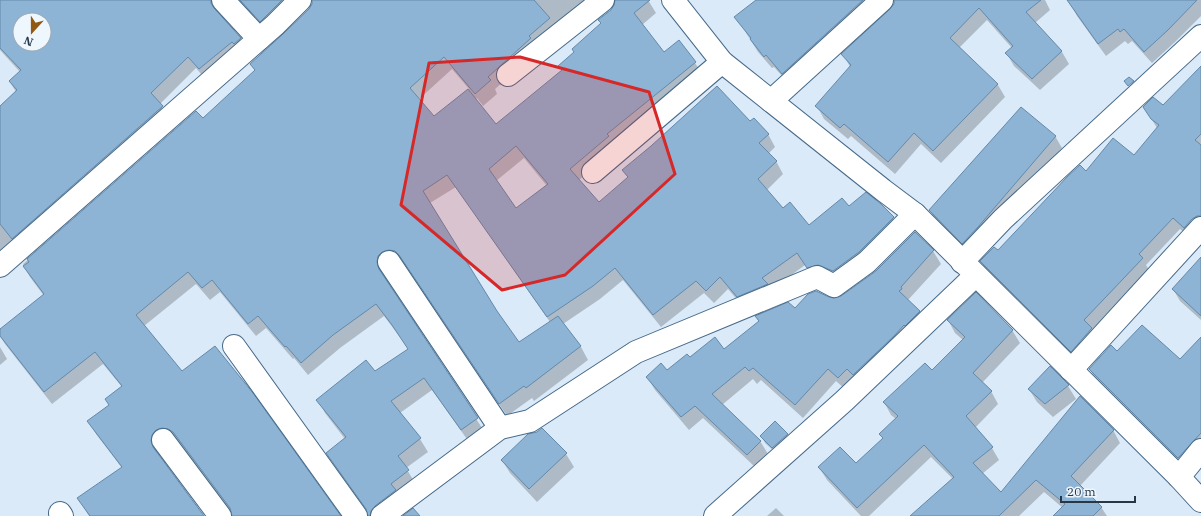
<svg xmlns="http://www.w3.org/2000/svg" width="1201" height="516" viewBox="0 0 1201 516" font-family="'IBM Plex Serif',serif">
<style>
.shadow{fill:#0003;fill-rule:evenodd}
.building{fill:#8db3d5;stroke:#6489aa;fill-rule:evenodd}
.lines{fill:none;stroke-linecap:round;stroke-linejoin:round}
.minor-casing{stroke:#466a89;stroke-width:24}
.minor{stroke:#fff;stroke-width:22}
.marked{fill:#d62828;fill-opacity:0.2;stroke:#d62828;stroke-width:3;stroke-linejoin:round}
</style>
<rect width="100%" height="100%" fill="#daeaf9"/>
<!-- shadow -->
<g class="shadow">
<path d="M0 0H228L218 9 217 14 240 39 247 51 207 81 196 68 160 104 170 119 0 268V107L16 92 10 82 20 72 0 50ZM20 20H44V44H20Z"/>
<path d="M231 0H303L268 33Z"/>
<path d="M313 0H648L656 13 642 25 664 53 695 63 703 75 579 180 599 204 628 178 623 170 750 122 768 134 775 147 768 154 776 161 783 174 767 190 782 209 809 227 849 208 880 205 893 218 901 231 866 265 815 280 805 265 745 309 728 289 714 303 704 293 661 327 623 280 600 299 563 324 581 347 588 360 534 401 532 398 507 416 408 268 403 264 385 269 383 276 484 431 469 442 432 390 400 413 420 439 428 452 406 468 415 483 385 516H369V514L335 466 327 453 345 439 325 413 318 400 374 372 409 349 384 316 340 348 308 375 294 358 293 359 266 328 256 336 220 292 210 300 196 284 144 326 182 373 339 516H233V514L181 445 176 441 159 448 157 455 203 516H89L78 498 122 468 96 434 88 421 110 405 122 387 103 364 52 404 5 344 0 336V330L44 296 30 277 23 264 196 112 202 120 256 71 251 64 310 9 313 3ZM608 0 616 1 611 11 602 24 575 53 560 66 562 71 496 125 475 100 477 98 483 106 497 94 495 89 538 51ZM452 69 469 89 433 117 418 100ZM524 158 547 186 515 210 496 181ZM456 187 550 322 519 343 496 311 430 203Z"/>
<path d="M758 0H887L790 85 774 67 772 68 758 52 736 17Z"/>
<path d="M890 0H1045L1050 10 1035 23 1062 52 1069 64 1040 90 1014 66 1007 54 1012 48 987 20 959 48 998 85 1005 97 941 163 921 144 895 174 851 136 848 139 824 119 817 106 850 67 843 54 891 10 895 4 894 0Z"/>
<path d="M1075 0H1201V16L1175 42 1152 63 1132 41 1128 44 1125 41 1106 56 1077 16 1070 3Z"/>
<path d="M1201 70V223L1190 237 1180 229 1146 265 1149 270 1092 330 1098 340 1078 362 988 273 981 261 998 252 1086 172 1134 156 1157 128 1144 107 1163 106Z"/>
<path d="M1055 136 1062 148 985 239 970 255 937 223 930 210Z"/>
<path d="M915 233 933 251 941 264 908 300 919 311 927 324 846 390 836 381 803 418 761 380 757 384 753 379 722 405 760 441 768 454 755 467 703 418 689 430 655 390 647 377 666 371 689 358 724 350 759 322 756 317 795 310 828 298 835 299 842 297 876 272Z"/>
<path d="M1201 258V320L1180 301 1173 289Z"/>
<path d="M948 320 1012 330 1020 343 982 383 991 391 998 404 975 428 992 448 999 460 982 474 1001 494 1113 430 1120 443 1080 486 1101 507 1107 516H1054L1063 508 1044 492 1019 516H920L953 479 931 457 869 516H861L827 480 819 467 855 464 883 439 881 434 896 419 891 415 884 402 932 372 963 340 955 333Z"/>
<path d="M1201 338V451L1185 469 1096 381 1090 369 1117 352 1180 360Z"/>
<path d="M0 347 7 359 0 365Z"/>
<path d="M1068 386 1076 399 1053 417 1037 402 1029 389Z"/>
<path d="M775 423 787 435 791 441 777 454 765 443 761 436Z"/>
<path d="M566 454 574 467 537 502 510 473 502 460Z"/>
<path d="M776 508 784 516H767Z"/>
</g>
<!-- building -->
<g class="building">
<path d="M0 0H211V3L214 8 241 38 234 44 232 42 199 69 188 57 151 93 163 106 12 239 0 224V106L17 90 9 81 21 70 0 48ZM20 20H44V44H20Z"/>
<path d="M240 0H282L260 22Z"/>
<path d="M312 0H534L550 18 529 36 531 38 488 77 491 80 475 94 444 57 410 88 434 116 468 89 496 124 562 70 558 66 574 52 572 49 601 23 598 20 611 10 614 5 615 0H650L634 13 664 52 679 40 696 62 607 134 609 136 570 169 599 202 628 177 622 170 651 146 717 86 750 121 754 118 769 134 759 143 777 161 758 179 783 208 790 202 809 225 842 198 849 206 866 192 881 204 894 217 859 252 833 271 818 265 807 268 797 253 762 278 768 284 737 297 720 277 706 291 696 281 653 315 615 268 593 286 547 317 447 175 423 191 497 311 519 342 558 316 581 346 526 388 524 386 499 404 399 255 395 251 389 250 382 252 378 256 377 262 379 269 478 418 461 430 424 378 391 401 421 438 398 456 409 470 391 484 396 490 375 506 371 511 370 516H368L366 509 326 453 346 437 316 400 366 360 375 371 408 349 392 325 376 304 333 335 301 363 286 346 285 347 258 316 248 324 212 280 202 288 188 272 136 315 182 371 215 346 253 393 341 516H232L230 508 173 432 168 429 162 428 156 430 152 435 151 441 153 447 204 516H90L77 498 122 467 87 421 109 405 105 399 122 386 95 352 44 392 0 336V329L44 294 23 266 29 262 27 259 196 111 203 118 255 70 250 64 283 34 309 9 312 4ZM516 146 548 184 516 208 489 169Z"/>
<path d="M756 0H863L782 74 766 55 764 57 750 39 751 38 734 17Z"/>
<path d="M894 0H1041L1026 12 1062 51 1032 79 1005 53 1013 46 979 8 950 38 998 84 933 151 914 133 888 162 844 124 840 128 815 106 851 65 841 54 890 9 894 4Z"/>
<path d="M1067 0H1197L1168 30 1144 52 1124 29 1120 32 1118 29 1098 44Z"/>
<path d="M1201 66V134L1195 140 1201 145V216H1197L1192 219 1184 228 1173 218 1139 254 1143 258 1084 320 1092 328 1071 352 980 261 994 247 998 250 1067 177 1080 165 1086 171 1113 138 1134 155 1159 125 1151 119 1143 107 1153 97 1163 105Z"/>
<path d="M1129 77 1134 81 1128 86 1124 81Z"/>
<path d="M1021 107 1056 136 978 227 962 244 929 210Z"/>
<path d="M915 232 934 250 901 287 902 289 899 291 920 311 905 326 904 325 894 336 853 375 847 369 838 378 828 369 795 405 753 368 749 371 745 367 712 394 761 441 747 455 695 406 681 417 646 377 661 363 667 370 687 354 690 357 715 337 724 349 759 321 755 316 788 302 795 308 808 294 816 291 829 297 834 298 841 296 876 271Z"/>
<path d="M1201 257V316L1172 289Z"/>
<path d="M976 292 1013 330 973 373 992 391 966 416 993 447 973 463 1001 492 1080 396 1114 430 1071 476 1102 507 1093 516H1053L1065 504 1036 480 999 516H910L954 477 924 445 857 508 818 467 840 447 856 463 883 438 879 434 898 416 883 402 925 363 932 370 965 337 947 320Z"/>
<path d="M1142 325 1180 359 1201 337V433L1178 458 1089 369 1111 345 1117 351Z"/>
<path d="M1050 366 1069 385 1045 404 1028 389Z"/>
<path d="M775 421 788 434 772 448 760 436Z"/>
<path d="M542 428 567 453 529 489 501 460 528 434 537 432Z"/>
<path d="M413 508 420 516H403Z"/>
</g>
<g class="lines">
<!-- minor casing -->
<g class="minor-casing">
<g id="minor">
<path d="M223 0 259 39"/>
<path d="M673 0 722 62 883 190 915 214 1179 477 1201 501"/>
<path d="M508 75 603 0"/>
<path d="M771 101 882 0"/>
<path d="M593 172 722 62"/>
<path d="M389 262 500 428"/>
<path d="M962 262 1003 219 1201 36"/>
<path d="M0 266 275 25 300 0"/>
<path d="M234 346 356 516"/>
<path d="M1071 370 1201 228"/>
<path d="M163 440 220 516"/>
<path d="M1179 477 1201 450"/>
<path d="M60 513 62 516"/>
<path d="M382 516 500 428 530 421 636 352 817 277 834 286 867 262 915 214"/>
<path d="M715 516 844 401 976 275"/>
</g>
</g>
<!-- minor -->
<use href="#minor" class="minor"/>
</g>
<!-- marked area -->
<path class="marked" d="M520 57 649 92 675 174 565 275 502 290 401 205 429 63Z"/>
<!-- north arrow -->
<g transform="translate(32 32) rotate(201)"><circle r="19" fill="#eef6fe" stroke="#9eaab4"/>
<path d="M0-3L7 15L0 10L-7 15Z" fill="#905810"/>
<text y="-6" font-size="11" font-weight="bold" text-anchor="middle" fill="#273745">N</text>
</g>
<!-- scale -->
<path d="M1061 496v6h74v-6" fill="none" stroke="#273745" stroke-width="2"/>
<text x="1067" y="496" font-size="12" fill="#273745" stroke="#eef6fe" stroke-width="3" paint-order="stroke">20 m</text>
</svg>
